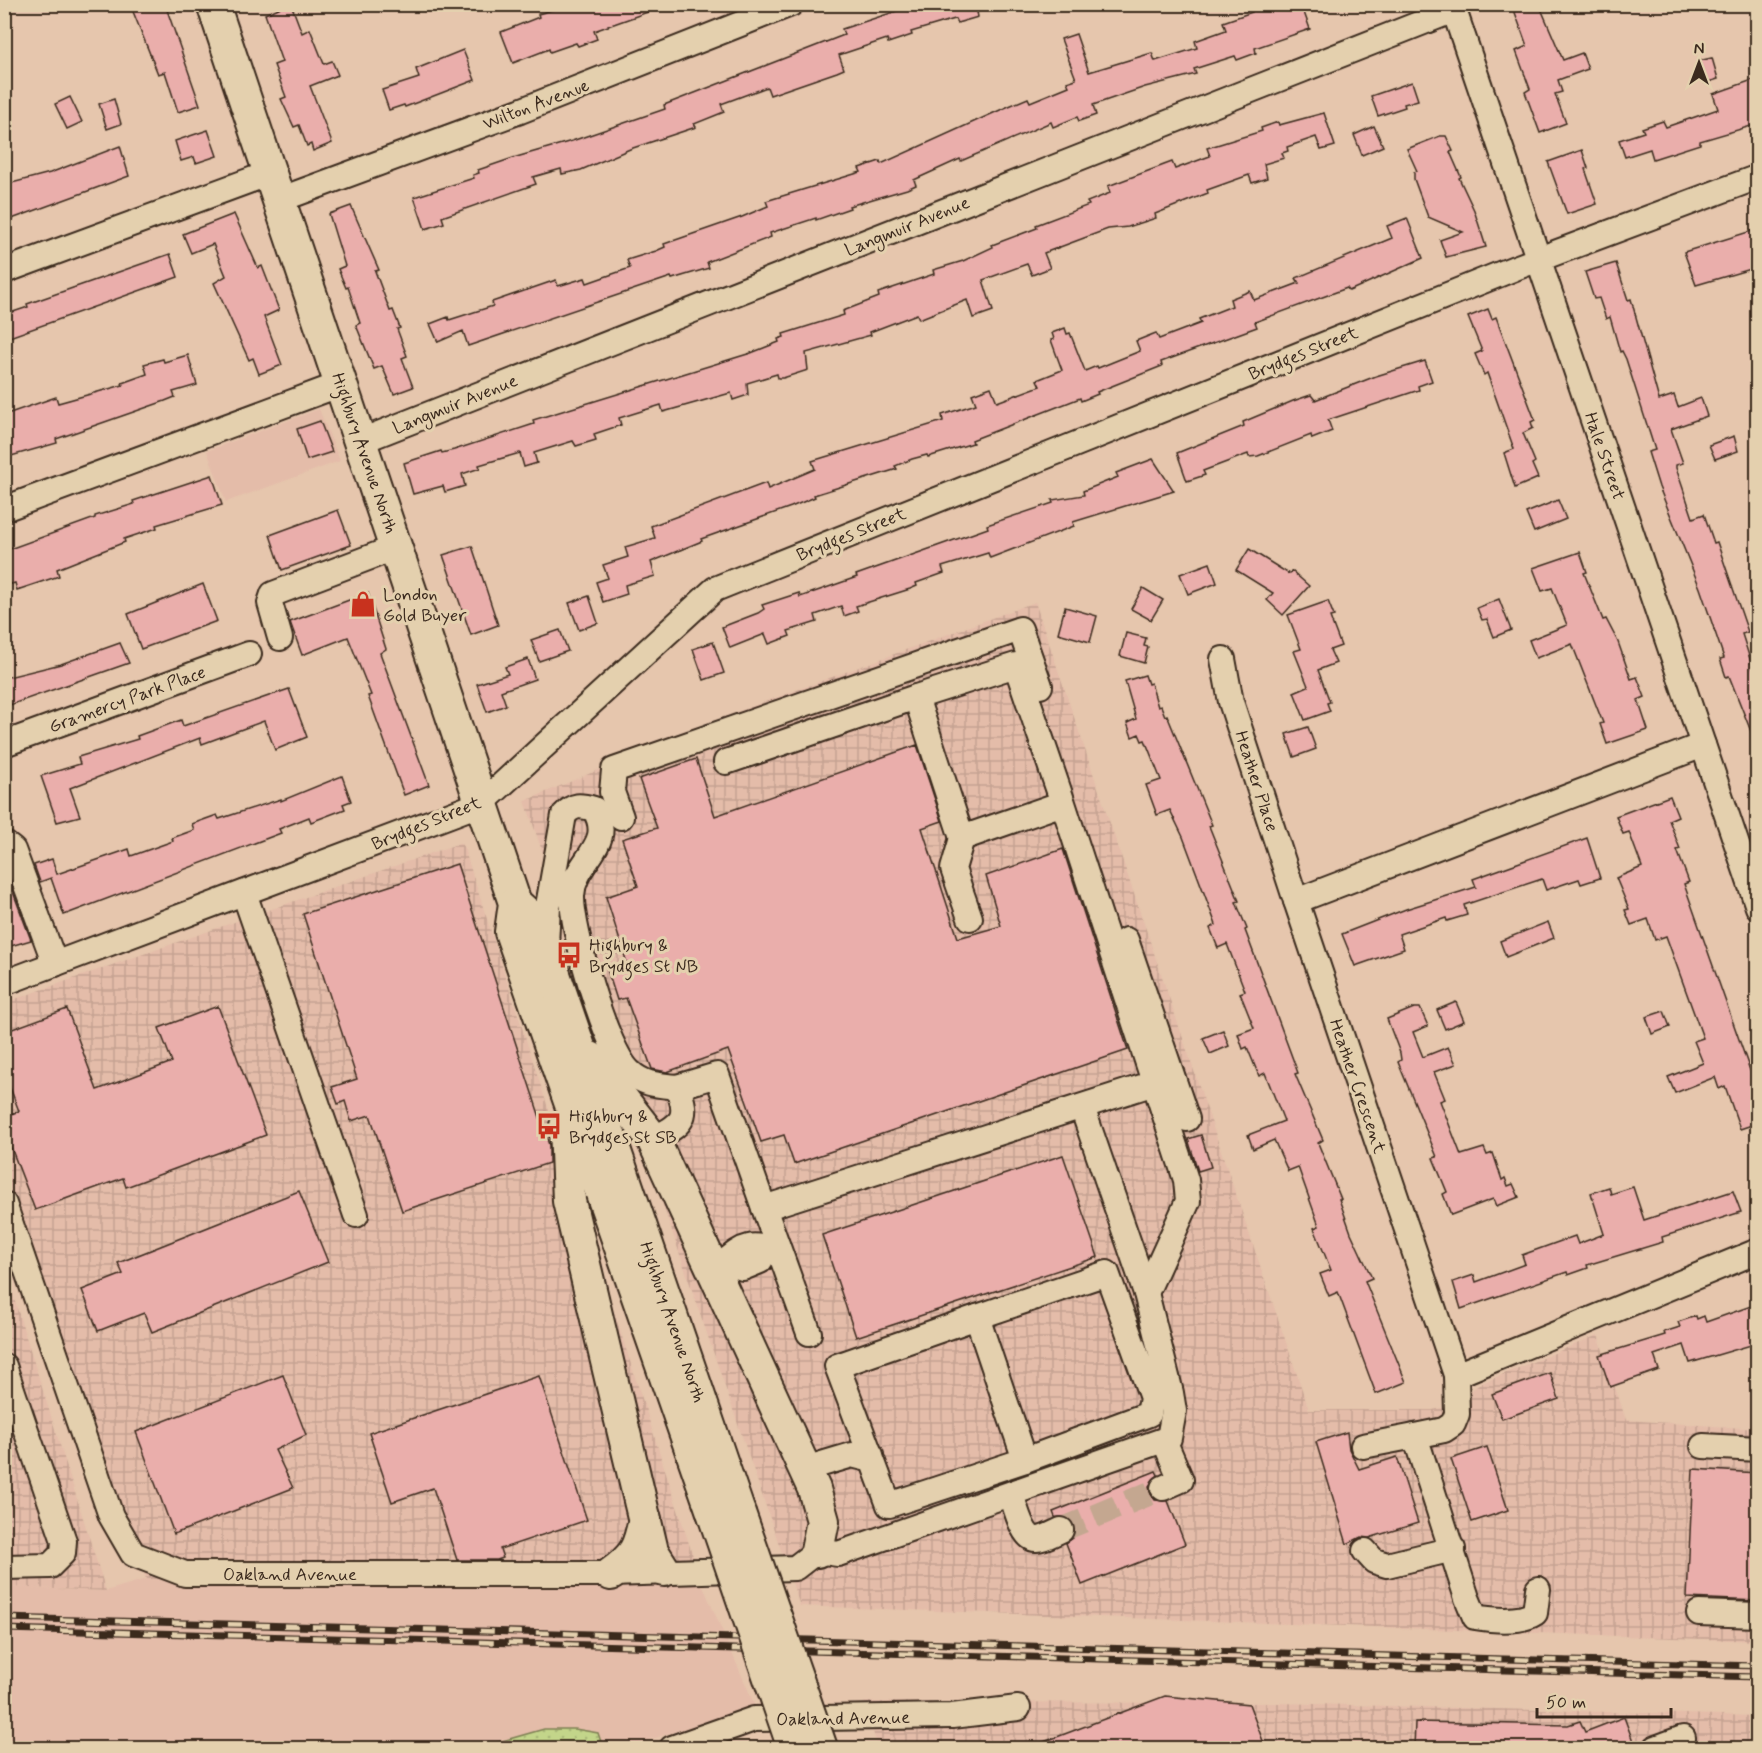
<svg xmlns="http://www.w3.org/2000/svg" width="1762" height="1753" viewBox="0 0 1762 1753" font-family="Mynerve,sans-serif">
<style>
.built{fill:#e4bca9}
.industrial{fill:url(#industrial-grid)}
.grass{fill:url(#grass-dots);stroke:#7f8054;stroke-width:1.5}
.building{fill:#eaaeab;stroke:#3b2a1e;stroke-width:1.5}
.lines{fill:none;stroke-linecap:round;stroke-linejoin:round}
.minor-tunnel{stroke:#c4a790;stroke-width:24;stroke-dasharray:24 12;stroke-linecap:butt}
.minor-casing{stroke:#3b2a1e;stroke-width:28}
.major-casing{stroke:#3b2a1e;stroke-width:36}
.minor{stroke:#e4d0ae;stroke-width:24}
.major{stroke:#e4d0ae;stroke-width:32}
.rail-casing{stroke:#3b2a1e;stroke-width:7}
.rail{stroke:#e4d0ae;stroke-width:4.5;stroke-dasharray:14;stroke-linecap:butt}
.major-bridge-casing{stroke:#3b2a1e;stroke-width:36;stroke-linecap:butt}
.major-bridge{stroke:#e4d0ae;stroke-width:32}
.labels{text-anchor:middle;stroke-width:6;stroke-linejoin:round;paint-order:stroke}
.street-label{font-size:18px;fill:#3b2a1e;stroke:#e4d0ae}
.poi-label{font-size:18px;fill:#3b2a1e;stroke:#e4d0ae;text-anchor:start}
</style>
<defs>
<pattern id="industrial-grid" width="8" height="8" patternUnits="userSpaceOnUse" patternTransform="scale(1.5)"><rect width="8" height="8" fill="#e4bca9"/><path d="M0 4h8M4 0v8" fill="none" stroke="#c4a291"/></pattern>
<pattern id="grass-dots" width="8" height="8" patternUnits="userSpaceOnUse" patternTransform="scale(1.5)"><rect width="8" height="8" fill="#c3d58a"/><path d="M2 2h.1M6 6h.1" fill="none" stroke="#a8b777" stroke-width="1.8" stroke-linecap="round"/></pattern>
</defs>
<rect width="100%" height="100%" fill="#e6c6ad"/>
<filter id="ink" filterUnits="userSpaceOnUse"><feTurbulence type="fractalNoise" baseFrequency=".0167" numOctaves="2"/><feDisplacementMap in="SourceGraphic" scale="12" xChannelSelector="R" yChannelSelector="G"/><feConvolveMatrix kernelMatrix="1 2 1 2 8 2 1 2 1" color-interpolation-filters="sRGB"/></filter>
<g filter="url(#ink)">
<!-- built -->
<g class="built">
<path d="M319 409 340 461 226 502 207 451Z"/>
<path d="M146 1579 702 1584 755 1706 624 1748H5V1587L106 1591Z"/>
</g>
<!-- industrial -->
<g class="industrial">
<path d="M1035 602 1309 1410H1433L1446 1407 1482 1383 1598 1335 1626 1420 1757 1429V1641L800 1606 525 801 713 721Z"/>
<path d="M460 843 464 848 702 1584 146 1579 5 1173 4 1003Z"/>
<path d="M5 1270 106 1591 5 1587Z"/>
<path d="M864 1702 1278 1703 1757 1716 1758 1744 1745 1748H878Z"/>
</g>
<!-- grass -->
<path class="grass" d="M544 1729H575L598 1733 603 1748H478Z"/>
<!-- building -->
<g class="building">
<path d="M130 4H165L200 105 178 112 165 72 158 74Z"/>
<path d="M288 4H291L302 33 310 29 324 64 332 61 338 75 310 86 332 143 313 151 311 144 307 146 299 125 294 127 281 99 286 97 274 65 282 62 265 14Z"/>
<path d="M561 4H658L659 8 594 31 597 39 578 46 576 43 550 52 549 49 513 63 501 32 539 17 538 14 562 7Z"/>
<path d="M918 4H989L990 8 977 12 978 17 957 23 955 19 911 32 912 35 888 43 887 39 839 55 844 69 837 72 770 95 767 87 721 104 724 112 694 124 696 127 630 149 581 170 562 174 561 169 533 177 536 184 442 217 444 223 425 229 414 197 474 178 473 175 479 173 478 170 513 158 572 141 665 109 664 105 844 35 842 29Z"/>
<path d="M1249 4H1301L1310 29 1255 48 1256 53 1237 60 1235 56 1194 69 1196 74 1145 87 1093 105 1096 115 1079 121 1077 117 1053 127 1051 122 961 161 960 159 914 180 916 185 907 189 849 206 850 208 816 220V218L770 233 771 237 707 262 709 268 672 279 671 277 468 346 463 331 438 342 430 324 448 317 449 320 493 306 492 302 556 280 558 286 585 278 587 283 630 268 627 260 656 251 665 247 664 244 742 217 768 206 766 201 861 172 859 168 880 161 881 164 1009 106 1028 98 1030 102 1069 86 1067 82 1076 79 1061 39 1076 34 1089 72 1152 53 1155 61 1197 48 1195 41 1226 30 1223 22 1252 12Z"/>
<path d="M1512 4H1539L1563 60 1582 53 1588 69 1558 80 1562 92 1555 94 1566 123 1540 133 1525 92 1530 89 1516 51 1527 46Z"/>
<path d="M463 50 475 80 405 107 404 105 389 110 382 90 419 78 416 69Z"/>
<path d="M1712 58 1718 79 1705 83 1698 61Z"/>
<path d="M1758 78V124L1700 141V144L1653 159 1650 149 1625 157 1619 140 1644 132 1642 128 1663 121 1666 127 1718 109 1713 94Z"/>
<path d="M1412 82 1418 100 1404 104 1405 107 1378 116 1371 96Z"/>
<path d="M70 97 82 122 67 129 55 104Z"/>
<path d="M114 99 121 124 107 129 99 104Z"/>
<path d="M1324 113 1335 146 1321 150 1316 137 1287 147 1288 151 1282 153 1284 158 1264 164 1267 178 1252 183 1249 175 1207 190 1208 193 1155 214 1156 218 1128 227 1108 229 1044 253 1050 268 1032 275 1027 264 983 280 993 311 973 318 967 300 919 319 917 314 870 332 871 335 806 353 808 370 783 378H778L777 374 747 383 748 395 733 400 731 393 727 394 663 412 661 405 619 418 621 425 594 434 596 440 576 446 573 441 534 453 537 463 524 467 520 453 479 465 480 468 462 474 465 486 445 492 443 486 413 494 404 463 441 451 442 453 454 450 534 424 533 420 751 353 779 342 778 339 784 337 783 334 844 315 843 311 879 297 878 293 934 274 933 270 963 261 993 247 992 245 1037 228 1036 225 1089 205 1087 202 1110 193 1108 186 1172 162 1175 169 1210 156 1207 148 1262 131 1261 128 1278 122 1279 125Z"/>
<path d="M1374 126 1383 146 1362 155 1354 135Z"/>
<path d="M208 130 217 156 196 163 194 157 181 161 175 141Z"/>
<path d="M1440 136H1446L1453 151 1450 152 1461 177 1459 178 1474 210 1486 247 1446 257 1440 240 1463 232 1428 217 1414 179V172L1417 171 1407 149Z"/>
<path d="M120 146 129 176 9 220 4 208V185L50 173Z"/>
<path d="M1582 150 1588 168 1585 169 1597 204 1567 214 1548 162Z"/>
<path d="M351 206 379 270 375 271 390 311 393 310 400 328 397 329 407 356 402 358 413 387 394 394 382 366 374 369 356 325 360 323 348 287 346 288 338 269 345 266 329 214Z"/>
<path d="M234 214 258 268 262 266 279 310 264 317 282 365 259 374 253 358 249 360 214 283 226 276 213 244 191 253 183 234Z"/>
<path d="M1407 218 1423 258 1349 291 1347 288 1255 322 1257 327 1161 362 1162 366 1097 392 1098 394 1081 401 1080 398 972 440 973 443 928 457 927 455 912 459 895 466 897 469 814 495 815 497 791 507 701 539 702 541 651 562 655 576 625 585 627 594 603 602 596 582 608 578 603 565 628 557 625 547 655 538 651 526 766 483 768 489 815 469 812 461 943 421 942 415 976 404 972 394 991 387 997 402 1040 386 1037 380 1062 370 1051 340 1054 339 1052 333 1065 328 1067 334 1070 333 1085 371 1097 366 1098 368 1140 351 1136 341 1156 333 1159 339 1201 323 1199 319 1232 306 1230 299 1250 291 1254 300 1299 283 1296 278 1392 238 1387 226Z"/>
<path d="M1758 229V267L1696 285 1684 252Z"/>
<path d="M170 254 178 277 4 339V315L28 307 27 304Z"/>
<path d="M1616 263 1628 300 1631 299 1659 400 1674 395 1678 407 1701 398 1707 416 1671 429 1683 463 1676 465V468L1693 518 1704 514 1714 543 1717 542 1748 632 1742 634 1758 684V749L1729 676 1726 677 1720 659 1724 658 1700 588 1659 487 1648 452 1655 450 1626 359 1622 351 1620 352 1610 317 1606 319 1599 298 1594 299 1585 272Z"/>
<path d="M1488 309 1492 319 1496 317 1535 420 1531 422 1533 428 1523 433 1535 462 1532 464 1538 478 1515 488 1504 453 1514 449 1487 373 1484 375 1475 354 1482 351 1468 317Z"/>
<path d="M188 355 197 385 173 392 175 397 165 401 56 439 57 443 4 458V415L56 397 58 403 123 385 122 383 147 374 144 364 163 359 164 362Z"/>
<path d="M1425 361 1432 381 1418 386 1419 390 1328 420 1332 431 1312 439 1311 435 1258 456 1249 457 1248 454 1203 471 1205 475 1187 481 1177 453 1244 426 1243 422 1293 401 1311 395 1315 400 1376 376Z"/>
<path d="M320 421 332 452 307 460 297 429Z"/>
<path d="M1734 436 1738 451 1715 459 1709 445Z"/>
<path d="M1153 459 1174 491 1073 522 1074 526 990 558 988 553 942 567 944 573 916 583 917 586 910 589 856 606 858 611 844 616 841 606 815 615 817 622 788 631 790 636 769 644 765 634 730 648 722 627 758 613 764 609 762 605 799 593 800 597 857 577 856 575 988 528 987 525 1053 503 1052 500 1084 495 1083 491 1118 477 1116 473Z"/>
<path d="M212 475 222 505 156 525 157 528 124 539 125 542 57 569 59 576 17 590 15 583 4 586V551L95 518V516L134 504 133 501Z"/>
<path d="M1558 500 1566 519 1534 532 1526 513Z"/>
<path d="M338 510 351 545 282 570 270 535Z"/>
<path d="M472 546 498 625 471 635 443 555Z"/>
<path d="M1249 549 1289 574 1292 571 1309 586 1283 615 1267 600 1273 593 1236 570Z"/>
<path d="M1580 552 1587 572 1584 573 1603 620 1606 619 1618 642 1631 679 1637 677 1645 697 1638 700 1648 730 1607 744 1600 724 1603 723 1572 644 1536 658 1529 640 1567 625 1552 588 1542 591 1533 568Z"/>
<path d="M1210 563 1217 583 1188 594 1180 574Z"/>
<path d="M203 584 217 621 141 649 128 614Z"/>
<path d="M1143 588 1163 600 1151 620 1131 609Z"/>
<path d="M368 593 386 649 380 653 429 785 404 795 368 696 371 695 348 637 302 655 290 622Z"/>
<path d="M589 596 598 623 579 630 569 603Z"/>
<path d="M1499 599 1511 630 1494 637 1487 619 1482 620 1477 608Z"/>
<path d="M1328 601 1334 616 1330 617 1341 646 1330 650 1336 663 1318 670 1330 702 1327 703 1330 711 1305 720 1294 692 1308 686 1294 651 1301 649 1288 615Z"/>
<path d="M1065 607 1097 616 1090 642 1058 633Z"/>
<path d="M560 630 568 651 539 661 531 640Z"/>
<path d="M1126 633 1146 638 1144 646 1148 647 1144 663 1120 656Z"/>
<path d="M713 642 724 673 704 680 693 649Z"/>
<path d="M120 643 129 663 4 707V678L61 664Z"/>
<path d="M528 659 535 679 501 691 506 705 487 712 477 684 508 674 505 667Z"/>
<path d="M1145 675 1148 684 1151 683 1158 707 1161 706 1165 716 1167 715 1212 825 1209 826 1239 901 1236 902 1247 929 1245 930 1298 1073 1295 1074 1323 1140 1318 1143 1341 1199H1339L1351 1233 1372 1278 1365 1281 1406 1382 1376 1394 1338 1292 1329 1296 1320 1274 1331 1270 1314 1228 1319 1226 1298 1167 1288 1171 1274 1140 1253 1149 1248 1135 1284 1121 1265 1073 1259 1076 1247 1047 1243 1049 1238 1034 1254 1028 1240 993 1245 991 1227 944 1218 948 1210 928 1216 925 1183 837 1170 810 1157 815 1146 785 1161 780 1145 740 1142 741 1139 734 1132 737 1127 723 1136 719 1125 681Z"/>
<path d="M289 689 307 737 275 750 264 721 202 744 200 738 70 788 80 816 57 822 41 776 80 764 78 757 138 739 137 736 181 720 183 726Z"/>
<path d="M1308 727 1316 749 1294 757 1286 734Z"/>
<path d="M917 745 942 821 922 828 958 938 1001 926 986 876 1063 849 1128 1050 794 1164 784 1135 761 1142 728 1050 667 1072 652 1069 626 998 617 1000 608 972 627 963 606 897 638 886 622 839 657 828 639 779 696 759 715 816Z"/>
<path d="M342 776 351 801 343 804 345 809 311 822 309 817 279 829 281 833 64 915 51 878 40 882 34 865 52 859 57 874 129 849 131 856 173 841 172 838 194 830 192 824 217 815 219 819 281 799V801Z"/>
<path d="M1670 796 1678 816 1669 820 1680 849 1677 850 1689 882 1684 884 1758 1093V1123L1740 1129 1725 1086 1719 1089 1715 1077 1675 1093 1668 1077 1703 1063 1694 1041 1703 1038 1666 936 1655 940 1648 919 1631 925 1625 910 1629 909 1616 878 1642 867 1629 832 1623 834 1616 816Z"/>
<path d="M1587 838 1600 878 1581 884 1579 879 1546 890 1542 879 1464 905 1467 915 1447 921 1446 918 1399 934 1404 949 1355 966 1342 934 1406 909 1476 887 1473 879Z"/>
<path d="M457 864 549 1145V1163L402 1211 370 1115 351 1121 345 1101 338 1104 332 1087 357 1079 303 914Z"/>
<path d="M4 868 31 940 4 948Z"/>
<path d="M1548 922 1554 938 1506 957 1500 941Z"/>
<path d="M1456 1002 1464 1021 1445 1029 1437 1010Z"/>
<path d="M218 1006 266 1135 126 1187 123 1178 35 1210 4 1129V1117L19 1111 4 1072V1032L67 1009 97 1090 172 1062 159 1028Z"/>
<path d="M1414 1008H1420L1428 1026 1413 1032 1423 1057 1448 1047 1456 1064 1434 1072 1445 1099 1440 1101 1461 1155 1484 1148 1487 1155 1493 1153 1502 1180 1505 1178 1508 1186 1513 1184 1519 1197 1496 1206 1493 1199 1451 1215 1443 1194 1447 1192 1433 1158 1437 1157 1398 1062 1401 1060 1400 1053 1387 1019Z"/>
<path d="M1664 1011 1670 1027 1652 1034 1646 1017Z"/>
<path d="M1223 1030 1229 1046 1210 1054 1203 1038Z"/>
<path d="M1201 1135 1211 1167 1198 1171 1188 1139Z"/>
<path d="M1063 1155 1098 1257 856 1337 822 1235Z"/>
<path d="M1609 1187 1611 1194 1633 1187 1644 1220 1733 1191 1741 1212 1662 1237 1663 1242 1587 1265 1588 1268 1568 1275 1567 1272 1461 1309 1453 1282 1474 1275 1476 1282 1525 1264 1522 1255 1575 1236 1578 1244 1604 1234 1591 1193Z"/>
<path d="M299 1191 328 1262 152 1332 144 1313 98 1331 82 1290 123 1274 118 1263Z"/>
<path d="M1754 1305 1758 1317V1343L1690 1363 1684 1345 1654 1355 1659 1370 1610 1387 1599 1355 1665 1335 1664 1332 1680 1327 1678 1322 1696 1316 1697 1319 1704 1316 1706 1322Z"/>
<path d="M1550 1373 1559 1399 1502 1419 1492 1394Z"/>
<path d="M283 1375 306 1435 275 1450 293 1488 174 1534 136 1432Z"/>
<path d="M539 1376 587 1520 500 1549 503 1558 497 1560H457L433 1488 392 1502 369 1433Z"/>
<path d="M1347 1432 1349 1449 1359 1469 1397 1457 1418 1523 1369 1538 1361 1537 1347 1544 1316 1442Z"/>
<path d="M1487 1447 1508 1510 1472 1522 1451 1459Z"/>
<path d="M1693 1469 1758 1473V1601L1687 1598Z"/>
<path d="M1156 1471 1158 1475 1149 1486 1150 1493 1155 1500 1168 1501 1185 1544 1082 1585 1066 1543 1073 1538 1074 1525 1069 1518 1055 1517 1053 1512Z"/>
<path d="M1165 1696 1249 1704 1266 1749H1025Z"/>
<path d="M1624 1717 1636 1749H1414L1415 1722 1568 1725 1580 1721 1585 1732Z"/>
</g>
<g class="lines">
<!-- minor-tunnel -->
<path class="minor-tunnel" d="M1061 1530 1163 1488"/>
<!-- minor casing -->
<g class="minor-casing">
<g id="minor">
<path d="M1452 4 1758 907"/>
<path d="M279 200 520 111 791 4"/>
<path d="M4 271 270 173"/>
<path d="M361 441 1454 10"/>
<path d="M4 509 341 384"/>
<path d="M280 638 270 603 273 594 397 547"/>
<path d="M1223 659 1231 702 1296 901"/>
<path d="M4 744 249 654"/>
<path d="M1703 745 1296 901 1456 1375 1758 1251"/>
<path d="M726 762 916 697"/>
<path d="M1063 803 1016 665 916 697 962 838 1063 803 1186 1180 1188 1201 1146 1293"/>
<path d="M621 817 612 792 614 770 1020 629 1040 686"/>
<path d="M962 838 953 869 970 918"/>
<path d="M4 843 13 850 55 964"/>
<path d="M244 893 356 1215"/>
<path d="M1126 940 1187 1119"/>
<path d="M546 945 548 906 564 815C574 804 580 805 594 809 617 846 573 860 572 896 571 928 606 1051 630 1072 644 1085 659 1085 677 1087 691 1119 681 1125 653 1139"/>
<path d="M4 983 482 803 715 589 1515 268 1758 177"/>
<path d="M677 1087 717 1075 764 1208 1170 1078"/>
<path d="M4 1204 111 1516 133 1554 185 1574H611L795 1568 817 1551 838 1554 1169 1438 1174 1411 1171 1393 1146 1293 1082 1107"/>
<path d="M764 1208 809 1333"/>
<path d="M728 1263 743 1268 760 1261 765 1250"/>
<path d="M713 1270C726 1263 735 1250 749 1247 760 1244 763 1251 777 1245"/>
<path d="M977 1317 1025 1460 889 1505 837 1366Z"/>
<path d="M977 1317 1107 1273 1152 1398 1149 1414 1025 1460"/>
<path d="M4 1366 64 1541 63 1553 50 1566 4 1567"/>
<path d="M1456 1375 1457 1414 1453 1424 1444 1430 1415 1436 1467 1598 1475 1617C1493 1620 1520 1623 1535 1613L1538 1589"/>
<path d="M1363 1446 1415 1436"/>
<path d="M1703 1446 1758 1449"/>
<path d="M805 1469 852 1455 864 1458 871 1455"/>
<path d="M1163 1488 1181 1480 1164 1440"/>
<path d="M1011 1494C1015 1505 1023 1541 1037 1539 1044 1539 1054 1533 1061 1530"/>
<path d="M1365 1551 1374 1561 1387 1565 1453 1549"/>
<path d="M1699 1613 1758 1615"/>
<path d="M672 1748 754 1719 952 1716 1018 1708"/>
<path d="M1656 1748 1683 1738"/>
</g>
</g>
<!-- major casing -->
<g class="major-casing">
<g id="major">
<path d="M213 4 515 903 511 932 713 1512"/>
<path d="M515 903 536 922 739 1513"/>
<path d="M590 1058 653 1139 814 1489 823 1521 817 1551"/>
<path d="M566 1126 569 1201 652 1551 664 1570"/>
<path d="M611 1574C636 1556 639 1548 645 1519"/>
</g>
</g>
<!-- minor -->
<use href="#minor" class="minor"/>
<!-- major -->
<use href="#major" class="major"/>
<!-- rail casing -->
<g class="rail-casing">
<g id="rail">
<path d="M4 1618 1758 1666"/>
<path d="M4 1629 1758 1677"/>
</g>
</g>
<!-- rail -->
<use href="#rail" class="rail"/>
<!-- major-bridge casing -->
<g class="major-bridge-casing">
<g id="major-bridge">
<path d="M713 1512 794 1748"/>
<path d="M739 1513 821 1748"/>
</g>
</g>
<!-- major-bridge -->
<use href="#major-bridge" class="major-bridge"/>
</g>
</g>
<!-- icons -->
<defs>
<g id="shop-bare" transform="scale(2.07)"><path d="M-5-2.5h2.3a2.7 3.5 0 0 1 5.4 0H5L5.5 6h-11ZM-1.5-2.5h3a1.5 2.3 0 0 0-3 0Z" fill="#c8321e" stroke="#e4d0ae" stroke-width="2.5" paint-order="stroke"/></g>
<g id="bus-bare" transform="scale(2.07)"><path d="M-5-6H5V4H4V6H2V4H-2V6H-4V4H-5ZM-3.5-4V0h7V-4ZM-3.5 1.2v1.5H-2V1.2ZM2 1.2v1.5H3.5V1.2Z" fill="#c8321e" stroke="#e4d0ae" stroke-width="2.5" paint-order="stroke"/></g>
</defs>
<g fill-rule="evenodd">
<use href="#shop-bare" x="363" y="604"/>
<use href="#bus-bare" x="569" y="955"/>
<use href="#bus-bare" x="549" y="1126"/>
</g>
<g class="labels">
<!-- street labels -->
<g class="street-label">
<text transform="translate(536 104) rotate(-21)" y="6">Wilton Avenue</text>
<text transform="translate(907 226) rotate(-22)" y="6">Langmuir Avenue</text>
<text transform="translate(1303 353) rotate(-22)" y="6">Brydges Street</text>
<text transform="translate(455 404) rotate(-22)" y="6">Langmuir Avenue</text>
<text transform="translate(365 453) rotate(71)" y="6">Highbury Avenue North</text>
<text transform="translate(1605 456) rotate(71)" y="6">Hale Street</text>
<text transform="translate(851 534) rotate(-22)" y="6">Brydges Street</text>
<text transform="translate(127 699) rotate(-20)" y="6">Gramercy Park Place</text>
<text transform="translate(1257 781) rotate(72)" y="6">Heather Place</text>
<text transform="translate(426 823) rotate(-22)" y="6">Brydges Street</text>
<text transform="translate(1358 1086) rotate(71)" y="6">Heather Crescent</text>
<text transform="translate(673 1322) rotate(71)" y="6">Highbury Avenue North</text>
<text x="290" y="1580">Oakland Avenue</text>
<text transform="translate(843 1718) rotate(-1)" y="6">Oakland Avenue</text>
</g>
<!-- poi labels -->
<g class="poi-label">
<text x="383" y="600">London<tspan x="383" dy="21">Gold Buyer</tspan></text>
<text x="589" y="951">Highbury &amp;<tspan x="589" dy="21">Brydges St NB</tspan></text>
<text x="569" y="1122">Highbury &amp;<tspan x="569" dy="21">Brydges St SB</tspan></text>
</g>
</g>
<!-- margin -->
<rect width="1762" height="1753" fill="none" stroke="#e4d0ae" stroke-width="24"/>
<rect x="12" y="12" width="1738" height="1729" fill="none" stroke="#3b2a1e" stroke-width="2" filter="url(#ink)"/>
<!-- north arrow -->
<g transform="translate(1699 63)" stroke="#e4d0ae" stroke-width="4.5" paint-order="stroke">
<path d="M0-4.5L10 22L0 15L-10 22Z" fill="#3b2a1e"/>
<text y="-9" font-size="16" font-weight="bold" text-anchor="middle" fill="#3b2a1e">N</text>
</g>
<!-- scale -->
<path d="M1537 1708v9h134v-9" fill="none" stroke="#3b2a1e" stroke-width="3"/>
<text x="1546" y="1708" font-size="18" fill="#3b2a1e" stroke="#e4d0ae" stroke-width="4.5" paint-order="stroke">50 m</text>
</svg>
